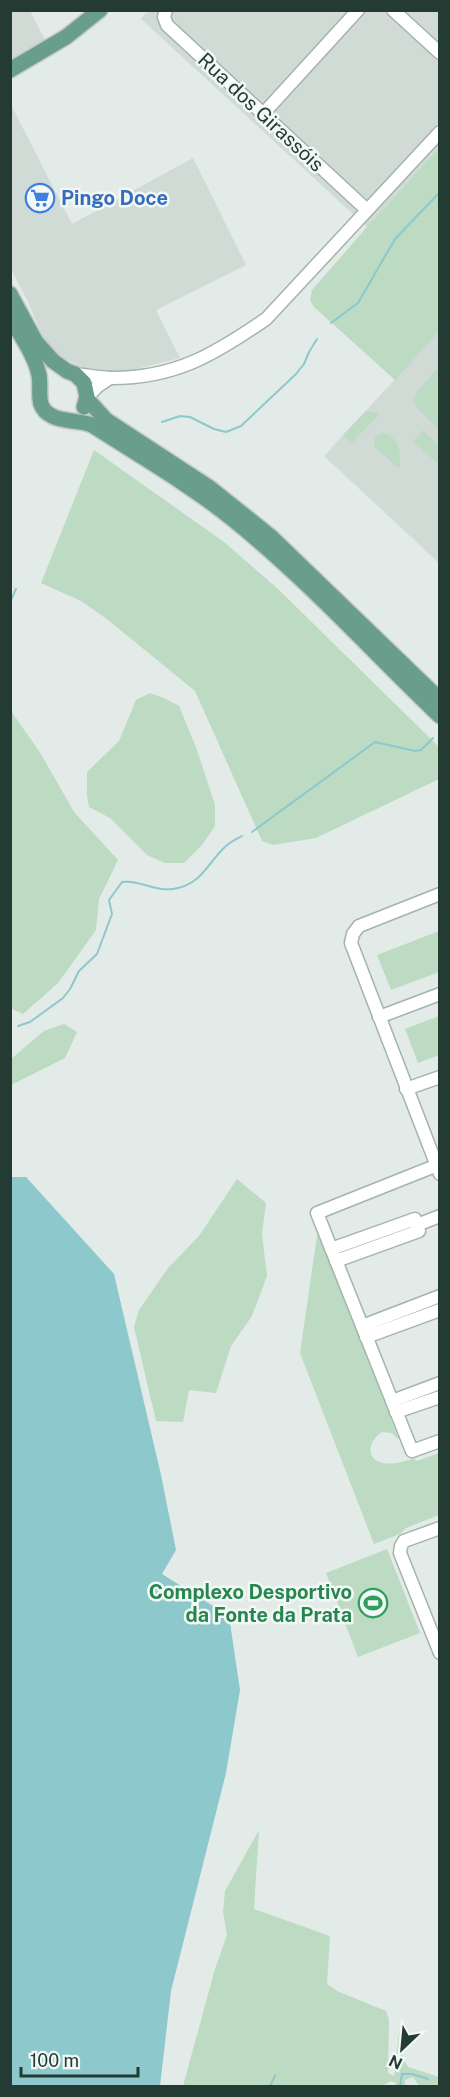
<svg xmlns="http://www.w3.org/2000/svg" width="450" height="2097" viewBox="0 0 450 2097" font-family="'Public Sans',sans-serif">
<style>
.built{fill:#d0dbd5}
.green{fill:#bcdbc2}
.water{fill:#8dc8cd}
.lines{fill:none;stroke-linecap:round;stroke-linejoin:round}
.stream{stroke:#8dc8cd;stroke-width:2}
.minor-casing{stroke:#a5b3ad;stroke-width:15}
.major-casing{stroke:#c1c8c6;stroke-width:18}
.minor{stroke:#fff;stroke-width:12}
.major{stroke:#699e8d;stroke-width:15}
.labels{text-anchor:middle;stroke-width:5;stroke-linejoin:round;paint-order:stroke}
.street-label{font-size:20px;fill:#233b33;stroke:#f2f8f5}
.shop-label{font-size:20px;font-weight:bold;fill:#366cbe;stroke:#f2f8f5;text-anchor:start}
.leisure-label{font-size:20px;font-weight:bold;fill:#27864d;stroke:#f2f8f5;text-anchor:end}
</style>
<rect width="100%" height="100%" fill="#e2ebe7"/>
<!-- built -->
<g class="built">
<path d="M148 10 439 11V148L367 227 141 19Z"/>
<path d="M11 11H30L45 40 35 50 11 62Z"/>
<path d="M10 103 72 224 193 158 246 265 156 310 180 358 124 372 88 370 67 360 47 346 28 302 11 269Z"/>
<path d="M439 332V563L324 456Z"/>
</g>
<!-- green -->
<g class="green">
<path d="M439 148V332L395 380 314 307 310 300 312 290 367 227Z"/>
<path d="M439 367V395L437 403 439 412V430L417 408 413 400 418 390Z"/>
<path d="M366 411 379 414 352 443 343 435Z"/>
<path d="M423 430 439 446V465L413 441Z"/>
<path d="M384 433C400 439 400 450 400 465L398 468 374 446 375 436Z"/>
<path d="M94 450 224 542 278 589 439 747V779L316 838 273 845 262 841 195 691 108 620 81 601 41 583Z"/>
<path d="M150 693 164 698 179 706 197 750 215 805V826L202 845 184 863H165L147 855 110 818 89 807 87 796V772L119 741 136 700Z"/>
<path d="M11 711 41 754 74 812 118 860 99 899 96 930 58 983 23 1014 10 1008Z"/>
<path d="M439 931V972L391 990 377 955Z"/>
<path d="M439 1016V1055L418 1063 405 1029Z"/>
<path d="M64 1024 77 1032 65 1058 11 1085V1059L44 1031Z"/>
<path d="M237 1179 266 1203 262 1234 267 1276 252 1316 231 1346 216 1393 189 1390 183 1422 156 1421 134 1327 139 1310 168 1268 199 1236Z"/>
<path d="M318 1229 399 1440 392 1433 382 1432C369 1440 364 1459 383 1463 393 1465 407 1461 414 1458L417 1461 439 1453V1515L406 1528 400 1534 374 1544 300 1353Z"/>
<path d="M387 1549 420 1633 358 1657 326 1573Z"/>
<path d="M259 1830 254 1909 330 1936 327 1984 337 1991 386 2011 389 2020 388 2073 394 2076 399 2033H405L402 2057 408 2067 439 2077V2086H419L413 2077 405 2080V2086H396V2083L391 2081 382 2086H183L215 1969 227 1935 223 1912 225 1891Z"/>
</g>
<!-- water -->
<path class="water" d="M12 1177H26L114 1274 161 1475 176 1550 162 1574 229 1616 240 1690 226 1773 171 1991 160 2086H11L10 1179Z"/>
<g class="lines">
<!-- stream -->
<g class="stream">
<path d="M331 323 358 303 395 239 440 192"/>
<path d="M162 422 180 416 190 417 214 429 226 432 241 426 296 374 304 364 309 352 317 339"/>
<path d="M10 602 16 589"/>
<path d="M252 832 375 742 415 751 421 750 433 738"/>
<path d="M18 1026 30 1022 63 998 70 989 79 971 97 954 112 914 109 900 122 882C139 879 155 892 173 889 202 885 207 863 226 846 230 842 237 839 242 836"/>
<path d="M270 2086 275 2076"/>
<path d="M400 2086 402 2074H412L428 2079"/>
</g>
<!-- minor casing -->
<g class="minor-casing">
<g id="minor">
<path d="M166 10 164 17 167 25 367 210"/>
<path d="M393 10 440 53"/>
<path d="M263 114 358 10"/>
<path d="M75 374C87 375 100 378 112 378 176 378 215 354 266 319L440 132"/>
<path d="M87 397 98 386 110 378"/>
<path d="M440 894 359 926 353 934 351 943 440 1174"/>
<path d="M379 1017 440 994"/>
<path d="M406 1089 440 1077"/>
<path d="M440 1164 317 1213 412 1451 440 1441"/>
<path d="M417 1225 440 1216"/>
<path d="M331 1249 415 1219 419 1231 336 1261"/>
<path d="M362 1326 440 1296"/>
<path d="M366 1337 440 1310"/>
<path d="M392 1401 440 1383"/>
<path d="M396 1412 440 1397"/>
<path d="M440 1528 404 1541 401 1546 400 1553 440 1653"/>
</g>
</g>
<!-- major casing -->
<g class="major-casing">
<g id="major">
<path d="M10 70 66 37 100 10"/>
<path d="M10 294 36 342 53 361 67 371 75 374 84 383 87 397 84 407"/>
<path d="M10 317C20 335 35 355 39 375 42 391 34 407 52 416 63 422 79 420 92 425 140 456 191 485 235 521 308 580 372 651 440 716"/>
<path d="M87 399 106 420 210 488 270 536 440 700"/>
</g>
</g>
<!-- minor -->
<use href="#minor" class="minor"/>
<!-- major -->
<use href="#major" class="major"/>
</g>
<!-- icons -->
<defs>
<g id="supermarket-ring" transform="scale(1.5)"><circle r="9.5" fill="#f2f8f5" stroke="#3f7fe0" stroke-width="1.5"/><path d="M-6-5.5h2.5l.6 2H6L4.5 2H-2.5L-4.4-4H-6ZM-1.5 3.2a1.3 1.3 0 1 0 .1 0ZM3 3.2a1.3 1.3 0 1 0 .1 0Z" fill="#3f7fe0"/></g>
<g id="stadium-ring" transform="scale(1.5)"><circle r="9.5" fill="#f2f8f5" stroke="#2e9e5b" stroke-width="1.5"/><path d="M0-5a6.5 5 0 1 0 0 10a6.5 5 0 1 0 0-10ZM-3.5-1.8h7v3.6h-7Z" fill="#2e9e5b"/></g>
</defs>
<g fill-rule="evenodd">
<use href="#supermarket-ring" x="40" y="198"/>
<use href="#stadium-ring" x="373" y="1603"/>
</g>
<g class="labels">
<!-- street labels -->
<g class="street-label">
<text transform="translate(261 112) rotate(43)" y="7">Rua dos Girassóis</text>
</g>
<!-- shop labels -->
<g class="shop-label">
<text x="61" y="205">Pingo Doce</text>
</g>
<!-- leisure labels -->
<g class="leisure-label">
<text x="352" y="1599">Complexo Desportivo<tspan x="352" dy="23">da Fonte da Prata</tspan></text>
</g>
</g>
<!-- border -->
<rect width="450" height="2097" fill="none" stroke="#233b33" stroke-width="24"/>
<!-- north arrow -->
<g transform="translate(402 2049) rotate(206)" stroke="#f2f8f5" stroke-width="4.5" paint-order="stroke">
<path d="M0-4.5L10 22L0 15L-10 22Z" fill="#233b33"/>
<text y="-9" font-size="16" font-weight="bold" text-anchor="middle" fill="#233b33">N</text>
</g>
<!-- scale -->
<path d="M21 2067v9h117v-9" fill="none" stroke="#233b33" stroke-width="3"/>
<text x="30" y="2067" font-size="18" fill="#233b33" stroke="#f2f8f5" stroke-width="4.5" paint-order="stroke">100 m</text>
</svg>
